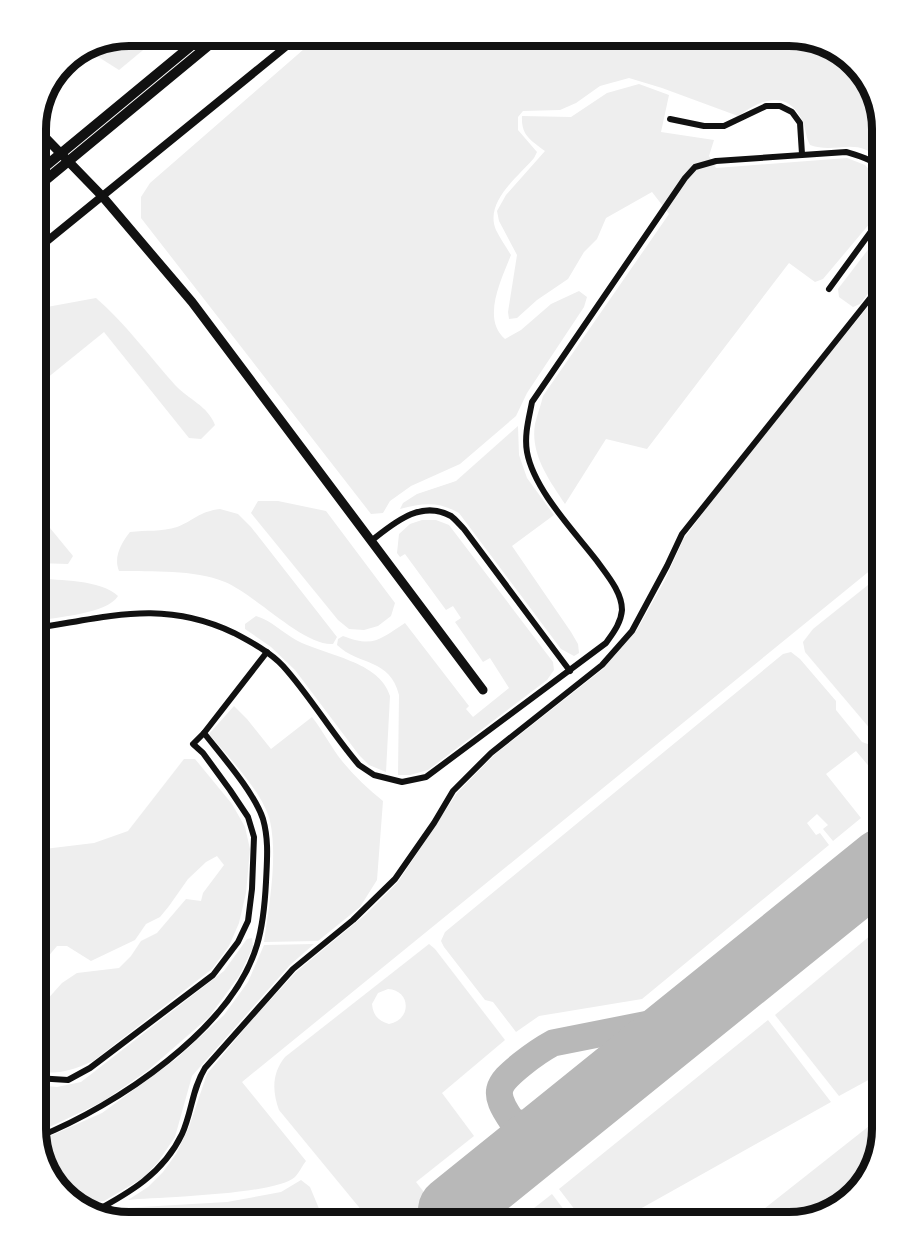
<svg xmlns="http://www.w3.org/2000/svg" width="919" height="1259" viewBox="0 0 919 1259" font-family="'Work Sans',sans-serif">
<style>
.green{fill:#eee;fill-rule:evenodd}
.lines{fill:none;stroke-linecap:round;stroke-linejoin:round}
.taxiway{stroke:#b8b8b8;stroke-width:27}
.runway{stroke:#b8b8b8;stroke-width:68}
.minor{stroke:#111;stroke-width:6}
.secondary{stroke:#111;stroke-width:8}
.primary{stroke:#111;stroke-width:9}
.motorway{stroke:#111;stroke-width:10}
.rim{fill:none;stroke:#111;stroke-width:8}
</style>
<rect width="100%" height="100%" fill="#fff"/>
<!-- green -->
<g class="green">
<path d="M129 36H160L119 70 89 51Z"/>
<path d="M319 36H796L837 49 870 82 883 129V162C856 134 838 155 810 145 805 136 806 126 801 118 785 88 759 101 738 116L662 88 629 78 600 86 576 103 560 110 523 111 518 117V130L537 152 534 158C518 177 484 202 496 230 500 238 506 247 511 255 502 278 481 319 505 339L521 330 551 304 579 291 587 297 584 307 527 393 516 416 460 464 411 486 390 501 383 513 371 514 141 218V197L150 183Z"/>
<path d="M639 84 669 95 661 132 714 140 709 156 716 168 847 158 865 165 876 177 883 197 876 216 823 279 815 282 789 263 647 449 606 439 565 504C549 480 530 454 535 424 537 415 541 405 543 396L669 214 652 192 606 218 597 239 584 252 568 279 537 300 517 318 509 319 508 312 517 255 499 221 497 211 506 195 545 151C531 140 521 136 522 116L571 117 607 93Z"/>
<path d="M883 230V274L860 304 853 307 839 297 838 289Z"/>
<path d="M883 288V560L242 1082 306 1161C302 1166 299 1173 295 1177 275 1195 160 1197 128 1200L148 1187 163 1172 176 1154 189 1127 207 1074 250 1022 296 972 365 915 398 882 457 793 494 755 603 669 637 630 665 580 683 540 728 479Z"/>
<path d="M96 298C126 324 149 356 175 385 188 399 208 406 215 425L201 439 189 438 104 332 36 387V309Z"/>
<path d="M518 426 519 455 527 478 554 515 512 546 571 632 578 644 579 653 574 656 561 649 459 513C438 501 423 503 400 509L403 503 417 494 456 481Z"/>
<path d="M258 501H278L326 511 395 603 391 616 378 626 364 630 349 629 338 620 251 513Z"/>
<path d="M220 509 238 514 251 527 337 637 333 644C303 646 256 595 225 582 193 569 153 572 119 571 113 557 122 542 130 532 146 530 162 532 177 527 195 520 198 512 220 509Z"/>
<path d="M36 511 73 556 68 564 36 563Z"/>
<path d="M422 520H436L449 525 553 662 554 670 547 680 428 770 410 775H398L399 695C390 658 359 666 337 645L338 639 343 636C374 648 380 639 405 623L469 706 466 709 473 717 509 688 490 658 483 662 455 622 461 618 453 606 446 610 405 554 400 557 397 553 399 534 410 524Z"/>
<path d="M883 573V744L805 652 803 642 813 629Z"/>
<path d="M36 578C60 581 100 579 118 596 107 614 57 617 36 621Z"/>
<path d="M256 616C271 620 283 633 296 640 326 656 380 661 390 696L386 772 369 765 359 755 295 670 271 647 245 629V624Z"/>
<path d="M791 652 800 659 836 701V710L862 742 876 747 883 757V783L856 751 826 774 861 818 833 841 823 829 828 825 817 814 807 823 816 835 820 833 829 845 642 999 539 1016 516 1032 493 1002 485 1000 444 947 441 941 445 932 783 654Z"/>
<path d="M234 706 247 719 271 749 312 717C323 731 331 747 342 761 354 776 368 789 383 801L377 880 360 907 318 941 264 942C269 905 278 858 270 821 263 792 228 757 209 734Z"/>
<path d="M184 759H195L232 804 245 827 250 849 246 893 239 923 229 946 212 969 93 1061C71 1071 60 1074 36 1072V1001L45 1002 62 983 77 973 119 968 131 956 141 941 157 933 186 899 201 901 203 893 224 865 217 856 206 862 188 879 169 906 160 917 146 924 135 940 91 961 67 946H57L46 959 36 961V850L94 843 128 831Z"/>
<path d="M883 925V1072L839 1096 775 1015Z"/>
<path d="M252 938 253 947 239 976 209 1017 147 1071 102 1102 37 1133 36 1085 57 1087 81 1082 224 971 247 939Z"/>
<path d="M314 944 290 965 192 1076 175 1137 158 1162 143 1178 104 1201 76 1204 49 1177 39 1141 102 1113 176 1059 224 1015 248 982 264 945Z"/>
<path d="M429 944 435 949 505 1040 442 1093 474 1136 416 1182 448 1223H372L279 1110C272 1091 272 1073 285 1057ZM388 989C411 990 412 1020 389 1024 378 1021 373 1015 372 1004L378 993Z"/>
<path d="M768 1020 831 1102 615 1223H585L559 1189Z"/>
<path d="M883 1115V1130L871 1176 837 1210 790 1223H746Z"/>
<path d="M301 1180 310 1187 325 1223H123L98 1215 104 1211 123 1208 227 1202 281 1192Z"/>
<path d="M552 1194 574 1223H515Z"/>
</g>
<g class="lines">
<!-- taxiway -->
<path class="taxiway" d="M557 1126 535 1128 512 1121C492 1092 496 1085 522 1064 532 1056 542 1049 553 1043L694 1015"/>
<!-- runway -->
<path class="runway" d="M452 1210 883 862"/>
<!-- minor -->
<g class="minor">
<path d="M670 119 704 126H724L766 106H780L792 112 800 123 802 154"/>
<path d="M829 289 883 215"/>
<path d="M371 541C393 524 420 499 451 516 455 519 460 525 464 529L570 671"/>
<path d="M36 628C109 617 163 599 234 633 251 642 270 652 283 666 311 697 332 734 359 765L374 775 402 782 426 777 606 643C613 633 621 623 622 610 622 592 607 575 597 561 574 531 534 490 527 452 524 435 529 418 532 402L685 178 695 167 716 161 846 152C860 156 877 160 883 175"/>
<path d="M36 1078 68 1080 90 1068 213 975 238 942 248 921 252 889 254 837 248 817 230 790 203 753 193 744 204 733"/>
<path d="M38 1137C116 1106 232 1029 257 945 263 925 265 902 266 882 267 860 269 840 263 819 254 792 222 756 204 733L267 652"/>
<path d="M82 1210 97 1209"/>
<path d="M92 1213C129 1193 163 1174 182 1134 192 1112 192 1089 205 1068L293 969 353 920 395 879 434 823 453 791 491 753 602 665 632 631 667 566 682 534 883 282"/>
</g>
<!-- secondary -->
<path class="secondary" d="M36 250 299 36"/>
<!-- primary -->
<path class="primary" d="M36 128 102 196 192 302 483 690"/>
<!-- motorway -->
<g class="motorway">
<path d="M36 174 203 36"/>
<path d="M36 188 220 36"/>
</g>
</g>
<!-- crop -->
<path d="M0 0H919V1259H0ZM129 46H789A83 83 0 0 1 872 129V1129A83 83 0 0 1 789 1212H129A83 83 0 0 1 46 1129V129A83 83 0 0 1 129 46Z" fill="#fff" fill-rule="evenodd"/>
<path class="rim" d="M129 46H789A83 83 0 0 1 872 129V1129A83 83 0 0 1 789 1212H129A83 83 0 0 1 46 1129V129A83 83 0 0 1 129 46Z"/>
</svg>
